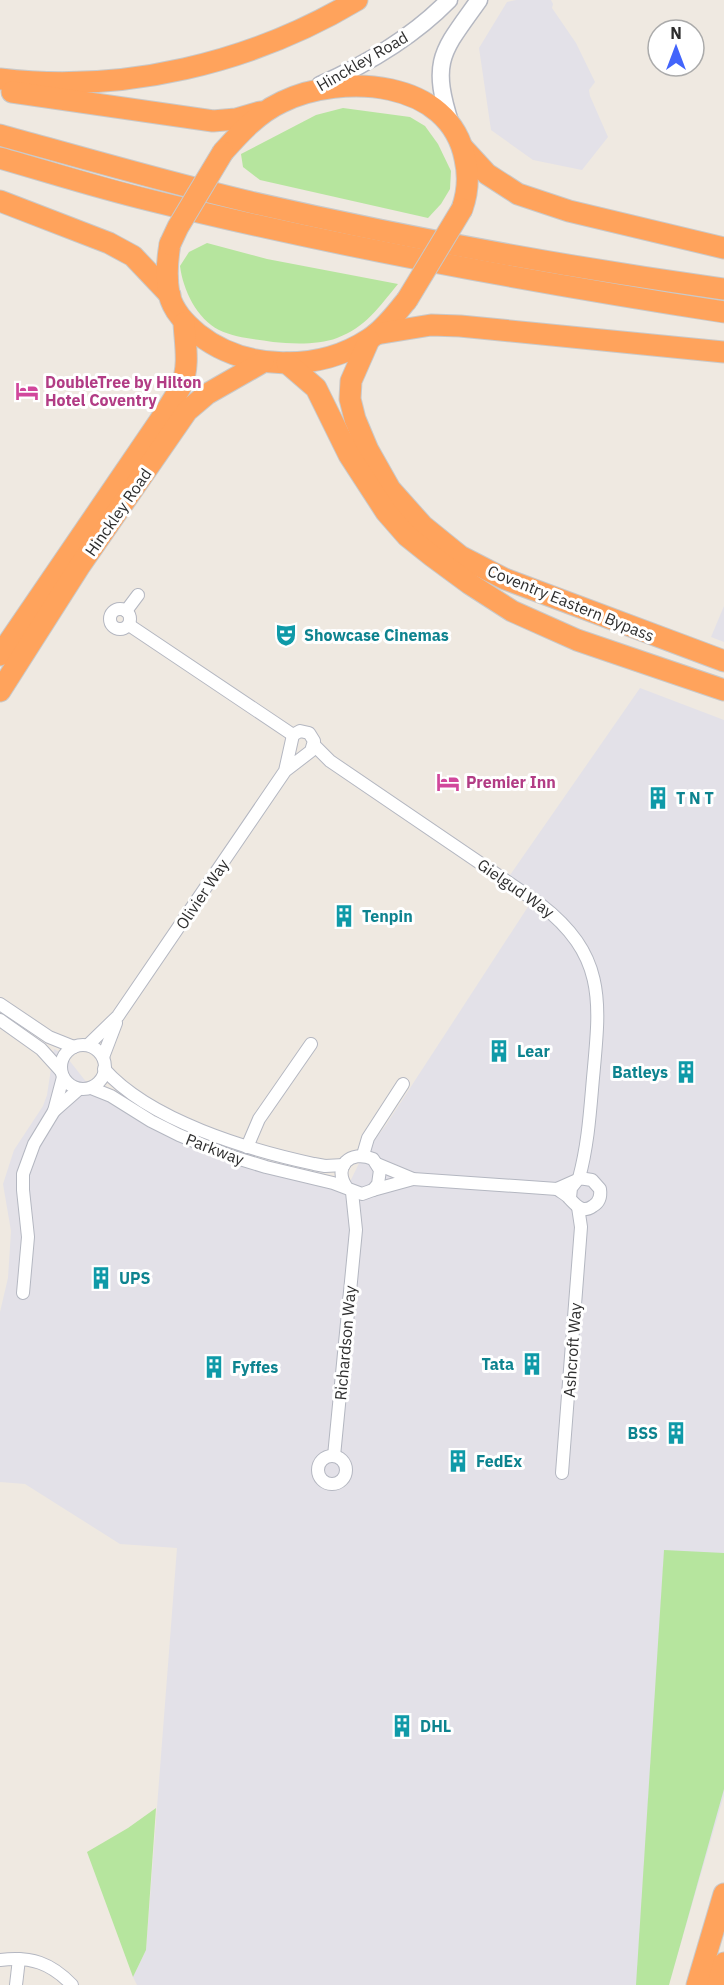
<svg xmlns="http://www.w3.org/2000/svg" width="724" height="1985" viewBox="0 0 724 1985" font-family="'IBM Plex Sans',sans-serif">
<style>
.industrial{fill:#e3e1e8}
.green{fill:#b6e59e}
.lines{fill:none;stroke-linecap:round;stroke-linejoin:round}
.street-casing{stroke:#b4b7c1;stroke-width:14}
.secondary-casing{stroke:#b4b7c1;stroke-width:19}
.highway-casing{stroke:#c9c9c9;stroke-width:23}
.street{stroke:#fff;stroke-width:12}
.secondary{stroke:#fff;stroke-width:16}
.highway{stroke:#ffa35c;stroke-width:21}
.highway-bridge-casing{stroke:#c9c9c9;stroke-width:23;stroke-linecap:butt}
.highway-bridge{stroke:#ffa35c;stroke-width:21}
.labels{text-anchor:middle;stroke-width:6;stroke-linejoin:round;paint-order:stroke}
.street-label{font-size:16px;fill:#2e2e2e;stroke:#fff}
.hotel-label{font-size:16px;font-weight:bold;fill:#b23c85;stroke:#fff;text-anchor:start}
.culture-label{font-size:16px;font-weight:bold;fill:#0d838f;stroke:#fff;text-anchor:start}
</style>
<rect width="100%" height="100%" fill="#efe9e1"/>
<!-- industrial -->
<g class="industrial">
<path d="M516 0H551L553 4 552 8 576 43 595 82 589 90 590 96 608 137 582 170 533 160 491 130 479 48 507 2Z"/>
<path d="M724 606V642L711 637Z"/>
<path d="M640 688 724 720V1795L671 1977 644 1985H137L133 1977 146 1950 177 1548 120 1544 25 1484 0 1482V1312L8 1278 11 1231 3 1184 14 1150 43 1106 47 1095 54 1049 65 1055 91 1088 179 1135 347 1188 363 1155 386 1125 533 899 506 881Z"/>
</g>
<!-- green -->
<g class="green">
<path d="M343 108 410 117 425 126 438 144 451 171 450 189 441 204 428 218 260 180 243 167 241 154 316 115Z"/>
<path d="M207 243 267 259 398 284C379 307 366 327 337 338 319 345 292 344 273 342 255 339 236 338 219 330 197 319 183 290 180 266L189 252Z"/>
<path d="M664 1550 724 1553V1789L669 1985H636Z"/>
<path d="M156 1808 146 1950 133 1977 87 1852 128 1828Z"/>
</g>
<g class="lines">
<!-- street casing -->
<g class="street-casing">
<g id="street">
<circle cx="120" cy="619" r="10"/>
<path d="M126 611 138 595"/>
<path d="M129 625 293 735"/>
<path d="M314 745 330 761 540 904C607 956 600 1002 593 1078 590 1112 588 1145 579 1178"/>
<path d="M0 1004 49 1037 74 1047"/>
<path d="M0 1020 41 1049 61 1071"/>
<path d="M88 1045 118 1016 285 771 311 751 314 741 309 733 300 731 293 735 285 771"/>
<circle cx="83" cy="1067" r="22"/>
<path d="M103 1057 116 1023"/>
<path d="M104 1069C150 1121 249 1150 314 1164L325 1166 344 1165"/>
<path d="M91 1088 111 1096 151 1121 179 1135 230 1156 266 1167 333 1183 362 1194 373 1190 378 1184 380 1170 373 1159C350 1149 332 1167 347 1188"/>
<path d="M54 1111 79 1089"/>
<path d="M247 1147 259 1119 311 1044"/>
<path d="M363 1155 368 1138 403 1084"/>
<path d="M377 1164 413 1179 557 1189 575 1181"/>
<path d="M557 1189C561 1192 566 1194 569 1198 576 1205 582 1214 593 1206 600 1202 601 1196 600 1189L592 1180 579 1178 571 1188 570 1198"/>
<path d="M373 1190 413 1179"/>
<path d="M23 1293 28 1237 23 1190V1174L34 1144 54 1111 63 1077"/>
<circle cx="332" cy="1470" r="14"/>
<path d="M334 1456 356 1230 352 1192"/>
<path d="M562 1473 581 1227 578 1207"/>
<path d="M0 1960C31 1956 51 1963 72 1985"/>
<path d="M16 1985 19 1959"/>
</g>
</g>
<!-- secondary casing -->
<g class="secondary-casing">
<g id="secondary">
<path d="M320 85C367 64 413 37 449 0"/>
<path d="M451 125C430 60 442 52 479 0"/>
</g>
</g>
<!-- highway casing -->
<g class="highway-casing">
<g id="highway">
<path d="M0 79C122 94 252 63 357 0"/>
<path d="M12 92 213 121 236 119 260 112"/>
<path d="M0 135C83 158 166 182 250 202 407 238 565 267 724 289"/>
<path d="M464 149 487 174 518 194 569 211 724 248"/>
<path d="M223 152C240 133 258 113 282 102 342 73 450 79 465 159 469 176 468 192 462 209"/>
<path d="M0 158C49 172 99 188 149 200 338 247 531 282 724 312"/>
<path d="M0 201 109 243 133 256 170 295"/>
<path d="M170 244C167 261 166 277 169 294 173 311 185 323 198 334 245 371 319 372 369 339 384 330 396 313 407 300"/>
<path d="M376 334 431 325 460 326 724 352"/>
<path d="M369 340 351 381 350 399 355 419 368 450 390 489 423 526 460 556 505 579 724 661"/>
<path d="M287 363 316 388 349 455 386 512 407 536 432 556 470 584 512 611 577 640 724 690"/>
<path d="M0 655 163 416C169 406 176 396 181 386 190 367 185 343 184 323"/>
<path d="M0 691 79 567 187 411 207 394 263 362"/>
<path d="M697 1985 724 1894"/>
<path d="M718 1985 724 1963"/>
</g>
</g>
<!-- street -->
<use href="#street" class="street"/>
<!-- secondary -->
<use href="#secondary" class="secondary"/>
<!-- highway -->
<use href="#highway" class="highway"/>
<!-- highway-bridge casing -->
<g class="highway-bridge-casing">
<g id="highway-bridge">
<path d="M170 244 178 227 223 152"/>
<path d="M407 300 462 209"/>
</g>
</g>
<!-- highway-bridge -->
<use href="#highway-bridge" class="highway-bridge"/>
</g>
<!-- icons -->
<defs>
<g id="hotel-bare" transform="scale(1.8)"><path d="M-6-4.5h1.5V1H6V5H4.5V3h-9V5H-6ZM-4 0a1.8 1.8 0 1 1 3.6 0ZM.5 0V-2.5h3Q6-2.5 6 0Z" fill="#d1479c" stroke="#fff" stroke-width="2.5" paint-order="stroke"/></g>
<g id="theatre-bare" transform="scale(1.8)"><path d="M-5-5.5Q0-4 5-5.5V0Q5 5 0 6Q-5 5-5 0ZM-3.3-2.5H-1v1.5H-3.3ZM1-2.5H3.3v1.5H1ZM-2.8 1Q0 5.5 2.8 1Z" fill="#0f9aa8" stroke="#fff" stroke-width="2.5" paint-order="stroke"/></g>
<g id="building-bare" transform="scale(1.8)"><path d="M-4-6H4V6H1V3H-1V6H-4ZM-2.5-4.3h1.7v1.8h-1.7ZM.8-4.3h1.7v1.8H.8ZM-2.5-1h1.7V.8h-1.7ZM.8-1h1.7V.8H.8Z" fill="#0f9aa8" stroke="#fff" stroke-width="2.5" paint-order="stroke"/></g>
</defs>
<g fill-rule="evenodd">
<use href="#hotel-bare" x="27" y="391"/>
<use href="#theatre-bare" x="286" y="635"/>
<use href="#hotel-bare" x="448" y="782"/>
<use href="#building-bare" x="658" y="798"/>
<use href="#building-bare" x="344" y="916"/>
<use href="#building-bare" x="499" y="1051"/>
<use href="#building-bare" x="686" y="1072"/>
<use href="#building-bare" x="101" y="1278"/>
<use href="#building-bare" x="532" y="1364"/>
<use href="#building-bare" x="214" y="1367"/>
<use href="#building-bare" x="676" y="1433"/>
<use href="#building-bare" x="458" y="1461"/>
<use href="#building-bare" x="402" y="1726"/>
</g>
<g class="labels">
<!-- street labels -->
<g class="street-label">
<text transform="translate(362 61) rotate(-30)" y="6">Hinckley Road</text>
<text transform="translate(118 512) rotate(-55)" y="6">Hinckley Road</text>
<text transform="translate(571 603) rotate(22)" y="6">Coventry Eastern Bypass</text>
<text transform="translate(516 888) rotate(35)" y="6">Gielgud Way</text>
<text transform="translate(202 894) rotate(-56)" y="6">Olivier Way</text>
<text transform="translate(215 1149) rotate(21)" y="6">Parkway</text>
<text transform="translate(345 1343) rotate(-85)" y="6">Richardson Way</text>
<text transform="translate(572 1350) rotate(-86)" y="6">Ashcroft Way</text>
</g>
<!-- hotel labels -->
<g class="hotel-label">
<text x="45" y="388">DoubleTree by Hilton<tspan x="45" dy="18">Hotel Coventry</tspan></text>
<text x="466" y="788">Premier Inn</text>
</g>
<!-- culture labels -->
<g class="culture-label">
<text x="304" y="641">Showcase Cinemas</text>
<text x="676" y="804">T N T</text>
<text x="362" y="922">Tenpin</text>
<text x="517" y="1057">Lear</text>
<text x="668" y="1078" text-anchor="end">Batleys</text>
<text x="119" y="1284">UPS</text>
<text x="514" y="1370" text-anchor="end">Tata</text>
<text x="232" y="1373">Fyffes</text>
<text x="658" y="1439" text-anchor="end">BSS</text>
<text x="476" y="1467">FedEx</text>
<text x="420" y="1732">DHL</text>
</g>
</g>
<!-- north arrow -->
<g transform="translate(676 48)"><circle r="28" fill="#ffffff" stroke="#ababab" stroke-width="1.5"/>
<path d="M0-4.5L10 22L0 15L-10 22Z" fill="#4264fb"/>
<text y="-9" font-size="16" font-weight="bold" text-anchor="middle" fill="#2e2e2e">N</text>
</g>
</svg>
